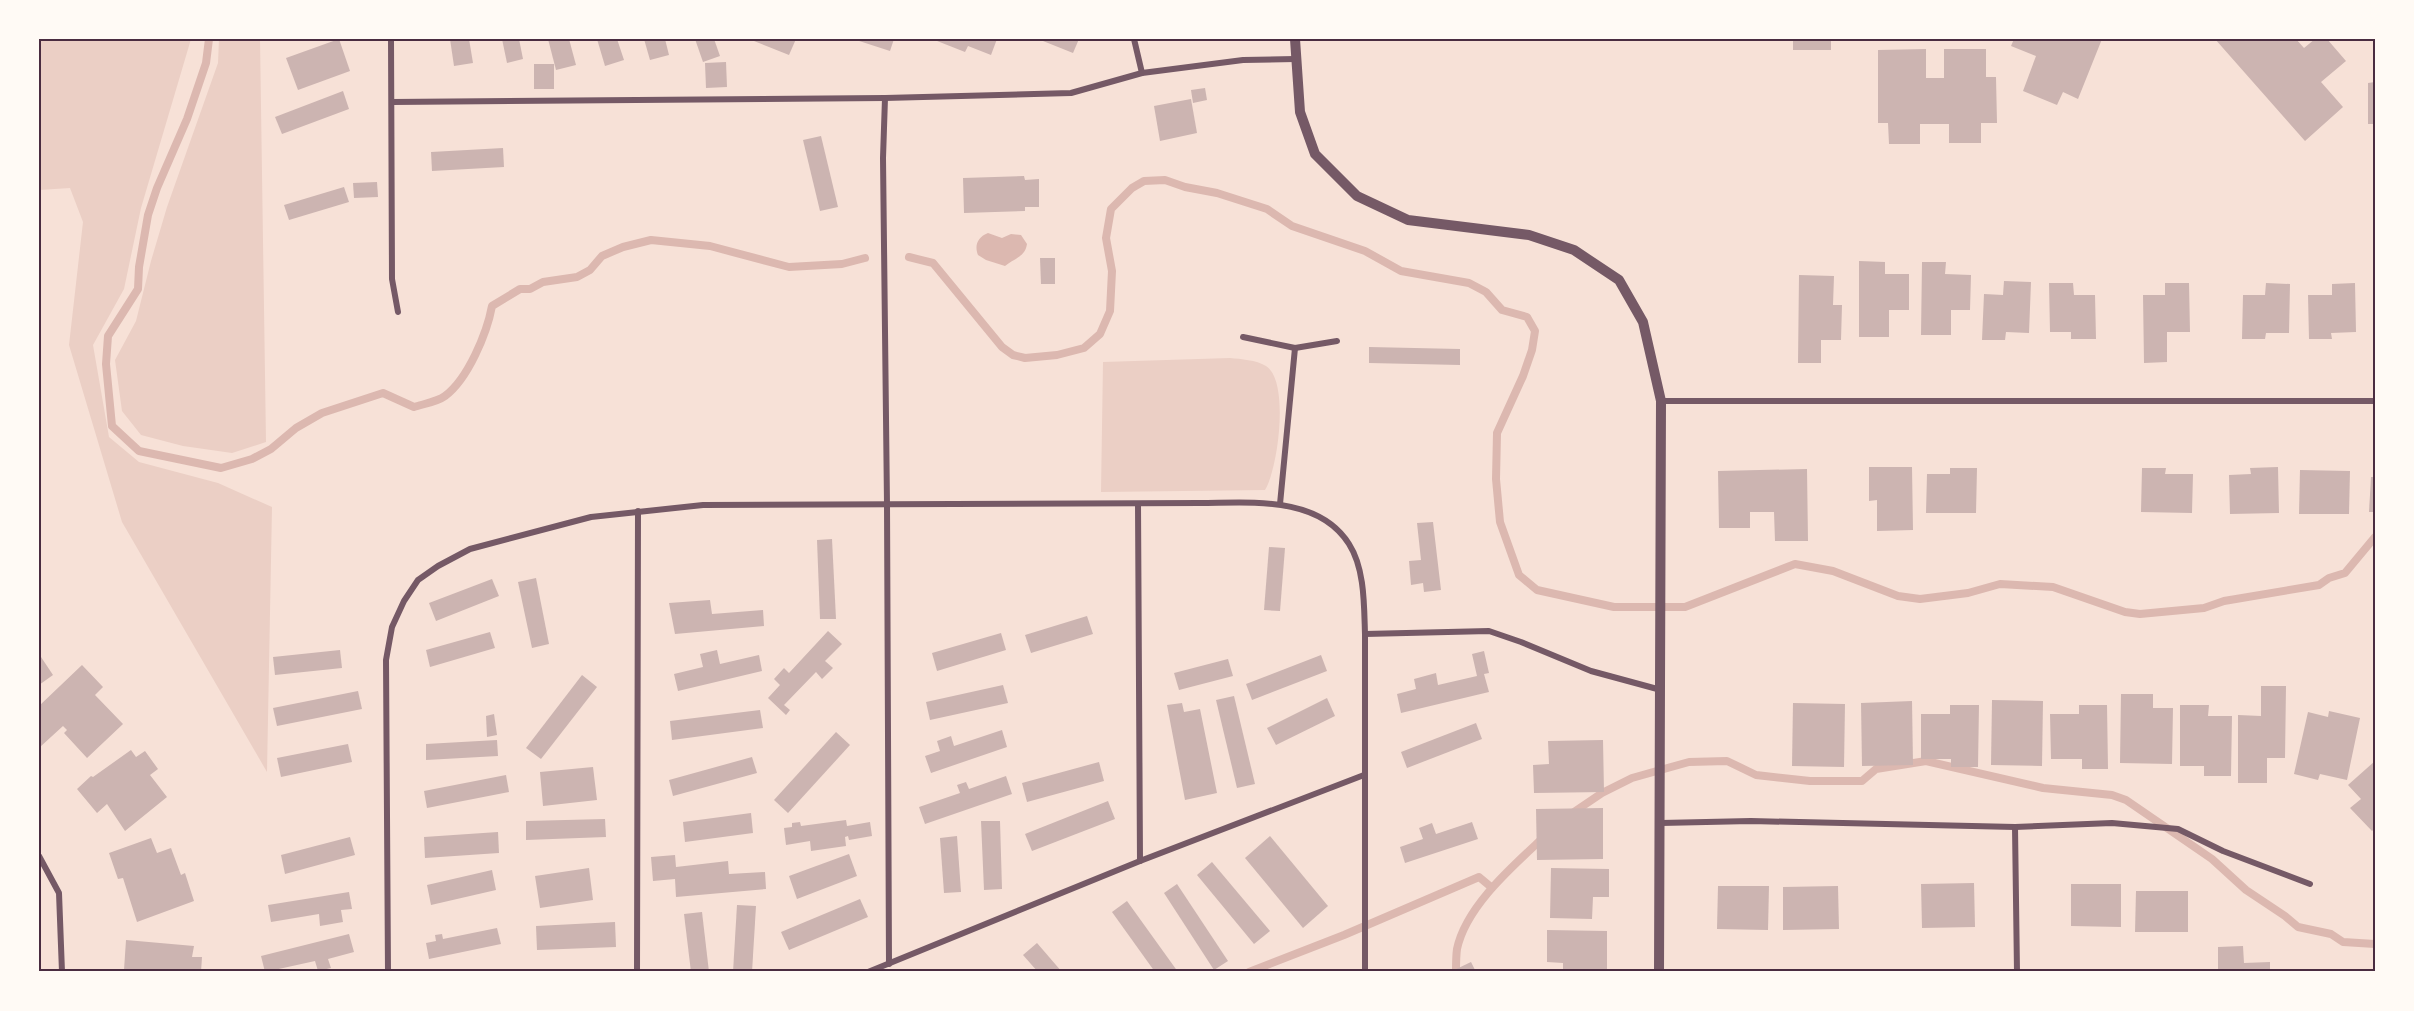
<svg xmlns="http://www.w3.org/2000/svg" width="2414" height="1011" viewBox="0 0 2414 1011" font-family="'Source Sans 3',sans-serif">
<style>
.green{fill:#ebcfc5}
.water{fill:#dcb8b0}
.lines{fill:none;stroke-linecap:round;stroke-linejoin:round}
.stream{stroke:#dcb8b0;stroke-width:8}
.building{fill:#ccb4b1}
.minor{stroke:#755966;stroke-width:6}
.tertiary{stroke:#755966;stroke-width:10}
.neatline{fill:none;stroke:#4a2c40;stroke-width:2}
</style>
<rect width="100%" height="100%" fill="#f7e1d7"/>
<!-- green -->
<g class="green">
<path d="M39 39H191L141 208 124 289 93 345 109 437 139 462 218 483 272 507 267 772 122 522 69 345 83 222 70 188 39 190Z"/>
<path d="M219 39H260L266 442 232 453 183 446 141 435 122 411 115 360 136 321 151 261 167 207 218 63Z"/>
<path d="M1230 358C1241 359 1256 360 1266 366 1290 381 1278 469 1265 490L1101 492 1103 362Z"/>
</g>
<!-- water -->
<path class="water" d="M988 233 1002 238 1011 234 1021 235 1027 244C1025 257 1015 258 1005 266L986 260 978 255C974 245 978 237 988 233Z"/>
<g class="lines">
<!-- stream -->
<g class="stream">
<path d="M209 39 206 63 187 119 157 188 148 215 139 267 138 289 108 336 106 364 112 426 139 451 221 468 252 459 271 449 296 428 322 413 383 393 414 407C423 404 437 402 445 396 468 379 487 333 492 306L520 289H530L543 282 577 277 590 270 602 256 623 247 651 240 710 246 789 267 842 264 865 258"/>
<path d="M909 257 933 263 1002 347 1013 355 1025 358 1057 355 1084 348 1100 334 1110 311 1112 271 1106 238 1111 209 1132 188 1144 181 1165 180 1185 187 1217 193 1267 209 1292 226 1365 251 1401 271 1469 283 1486 292 1502 310 1527 317 1535 331 1532 350 1523 376 1497 433 1496 479 1500 522 1519 575 1537 590 1614 607H1685L1795 564 1833 571 1898 596 1920 599 1968 593 2000 584 2053 587 2125 612 2140 614 2204 608 2224 601 2319 585 2329 578 2345 573 2375 537"/>
<path d="M1571 814 1602 793 1632 778 1689 762 1727 761 1756 775 1810 781H1862L1876 769 1926 761 2043 788 2112 795 2126 800 2212 859 2246 890 2285 916 2298 927 2331 934 2343 942 2375 944"/>
<path d="M1249 972 1344 935 1479 877 1491 887"/>
<path d="M1456 972C1456 965 1456 956 1457 949 1466 906 1513 866 1544 837"/>
</g>
</g>
<!-- building -->
<g class="building">
<path d="M339 39 350 71 298 90 286 58Z"/>
<path d="M450 39H469L473 63 454 66Z"/>
<path d="M502 39H519L523 59 507 63Z"/>
<path d="M548 39H569L576 65 556 70Z"/>
<path d="M597 39H617L624 60 605 66Z"/>
<path d="M644 39H665L669 55 650 60Z"/>
<path d="M695 39H714L720 56 703 62Z"/>
<path d="M749 39H796L789 55Z"/>
<path d="M853 39H894L890 51Z"/>
<path d="M932 39H997L991 55 968 46 965 52Z"/>
<path d="M1038 39H1079L1073 53Z"/>
<rect x="1793" y="39" width="38" height="11"/>
<path d="M2014 39H2102L2078 99 2063 92 2057 105 2023 91 2036 56 2011 46Z"/>
<path d="M2215 39H2296L2304 48 2315 39H2327L2346 61 2321 82 2343 107 2305 141Z"/>
<path d="M1926 49V78H1944V49H1986V77H1996L1997 123H1981V143H1949V124H1920V144H1889L1888 123H1878V50Z"/>
<path d="M726 62 727 87 706 88 705 63Z"/>
<rect x="534" y="64" width="20" height="25"/>
<path d="M2375 82V124H2368V83Z"/>
<path d="M1205 88 1207 100 1193 103 1191 90Z"/>
<path d="M343 91 349 109 282 134 275 117Z"/>
<path d="M1191 99 1197 133 1160 141 1154 106Z"/>
<path d="M821 136 838 207 820 211 803 140Z"/>
<path d="M503 148 504 167 432 171 431 152Z"/>
<path d="M1024 176 1025 180 1039 179V207H1025V211L964 213 963 178Z"/>
<path d="M377 182 378 197 354 198 353 183Z"/>
<path d="M344 187 349 202 289 220 284 205Z"/>
<path d="M1040 258H1055V284H1041Z"/>
<path d="M1859 261 1885 262V274H1909V310H1889V337H1859Z"/>
<path d="M1922 262H1946L1945 274 1971 275 1970 310H1951V335H1921Z"/>
<path d="M1799 275 1834 276 1833 305H1842L1841 340H1821V363H1798Z"/>
<path d="M2004 281 2031 282 2029 333 2006 332 2005 340H1982L1984 294 2003 295Z"/>
<path d="M2049 283H2073L2074 295H2095L2096 339H2071V332H2050Z"/>
<path d="M2165 283H2189L2190 332H2167V362L2144 363 2143 295H2165Z"/>
<path d="M2266 283 2290 284 2289 333H2266L2265 339H2242L2243 295H2265Z"/>
<path d="M2355 283 2356 332 2331 333 2332 339H2309L2308 295H2332V284Z"/>
<path d="M1369 347 1460 349V365L1369 363Z"/>
<path d="M1869 467H1912L1913 530 1877 531V500L1869 501Z"/>
<path d="M2278 467 2279 513 2230 514 2229 475 2251 474 2250 468Z"/>
<path d="M1950 468H1977L1976 513H1926L1927 474H1950Z"/>
<path d="M2142 468H2166L2165 474H2193L2192 513 2141 512Z"/>
<path d="M1807 469 1808 541H1775L1774 512H1750V528H1719L1718 471Z"/>
<path d="M2300 470 2350 471 2349 514H2299Z"/>
<path d="M2371 477H2375V512H2369Z"/>
<path d="M1433 522 1441 590 1424 592 1423 583 1411 585 1409 561 1421 560 1417 523Z"/>
<path d="M832 539 836 619H820L817 540Z"/>
<path d="M1269 547 1285 548 1280 611 1264 610Z"/>
<path d="M536 578 549 644 532 648 518 582Z"/>
<path d="M492 579 499 596 436 621 429 603Z"/>
<path d="M710 600 712 614 763 610 764 626 675 634 669 603Z"/>
<path d="M1087 616 1093 634 1031 653 1025 635Z"/>
<path d="M828 631 842 644 825 661 833 668 822 679 816 672 784 705 790 710 786 715 768 698 780 685 774 679 784 668 789 673Z"/>
<path d="M490 632 495 648 430 667 426 650Z"/>
<path d="M1001 633 1006 650 937 671 932 653Z"/>
<path d="M340 650 342 668 275 675 273 657Z"/>
<path d="M717 650 720 664 759 655 762 671 678 691 674 674 703 667 700 654Z"/>
<path d="M1484 651 1489 673 1484 674 1489 692 1401 713 1397 694 1416 689 1414 679 1436 673 1438 685 1477 676 1472 654Z"/>
<path d="M39 654 53 675 39 685Z"/>
<path d="M1321 655 1327 671 1252 700 1246 684Z"/>
<path d="M1228 659 1233 676 1179 690 1174 673Z"/>
<path d="M82 665 103 687 95 695 123 724 87 758 64 733 67 730 63 726 40 747 39 746V706Z"/>
<path d="M582 675 597 687 541 759 526 748Z"/>
<path d="M1003 685 1008 703 930 720 926 702Z"/>
<path d="M2261 686H2286L2285 758H2267V783H2238V715L2261 716Z"/>
<path d="M358 691 362 709 277 726 273 708Z"/>
<path d="M2121 694H2153V708H2173L2172 764 2120 763Z"/>
<path d="M1234 696 1255 784 1237 788 1216 700Z"/>
<path d="M1327 698 1335 716 1276 745 1267 728Z"/>
<path d="M1992 700 2043 701 2042 766 1991 765Z"/>
<path d="M1912 701 1913 765 1862 766 1861 703Z"/>
<path d="M1182 703 1184 712 1200 709 1217 793 1185 800 1167 705Z"/>
<path d="M1793 703 1845 704 1844 767 1792 766Z"/>
<path d="M1950 705H1979L1978 767H1951V759H1921V714H1950Z"/>
<path d="M2079 705H2107L2108 769H2082V759H2051L2050 714H2079Z"/>
<path d="M2180 705H2209L2208 716H2232L2231 776H2204V766H2180Z"/>
<path d="M760 710 763 728 672 740 670 721Z"/>
<path d="M2329 711 2360 718 2347 780 2320 774 2318 780 2294 774 2308 712 2328 717Z"/>
<path d="M494 714 497 735 487 737 486 716Z"/>
<path d="M1476 723 1482 739 1407 768 1401 752Z"/>
<path d="M1002 730 1007 747 931 773 925 756 940 751 937 741 951 736 954 746Z"/>
<path d="M836 732 850 745 788 813 774 800Z"/>
<path d="M497 740 498 756 426 760V744Z"/>
<path d="M1603 740 1604 792 1534 793 1533 765 1549 764 1548 741Z"/>
<path d="M348 744 352 762 281 777 277 758Z"/>
<path d="M131 750 136 757 145 751 158 769 150 775 167 797 125 831 107 804 97 813 77 789 91 776 93 777Z"/>
<path d="M752 757 757 773 673 796 669 780Z"/>
<path d="M2375 761V828L2372 831 2350 808 2361 799 2348 785Z"/>
<path d="M1099 762 1104 781 1027 802 1022 783Z"/>
<path d="M593 767 597 800 543 806 540 772Z"/>
<path d="M506 775 509 792 427 808 424 791Z"/>
<path d="M1006 776 1012 794 925 824 919 807 960 793 957 785 966 782 969 789Z"/>
<path d="M1108 801 1115 819 1032 851 1025 834Z"/>
<path d="M1603 808V859L1537 860 1536 809Z"/>
<path d="M751 813 753 833 685 842 683 822Z"/>
<path d="M605 819 606 837 526 840V821Z"/>
<path d="M846 820 847 826 870 822 872 836 849 840 848 836 845 837 846 846 811 851 810 841 786 845 784 828 792 827V823L800 822 801 826Z"/>
<path d="M981 821H1000L1002 889 984 890Z"/>
<path d="M1472 822 1478 839 1405 863 1400 847 1423 839 1419 828 1432 823 1436 834Z"/>
<path d="M498 832 499 853 425 858 424 837Z"/>
<path d="M957 836 961 892 944 893 940 838Z"/>
<path d="M1270 836 1328 906 1303 928 1245 858Z"/>
<path d="M350 837 355 855 285 874 281 855Z"/>
<path d="M151 838 157 853 171 848 181 875 185 873 194 901 137 922 123 878 118 879 109 853Z"/>
<path d="M849 854 857 876 797 899 789 876Z"/>
<path d="M675 855 676 867 728 861 729 874 765 872 766 889 676 897 675 879 653 881 651 857Z"/>
<path d="M1212 862 1270 931 1254 944 1197 875Z"/>
<path d="M589 868 593 900 540 908 535 876Z"/>
<path d="M1551 868 1609 869V897H1593L1592 919 1550 918Z"/>
<path d="M492 870 496 890 431 905 427 885Z"/>
<path d="M1974 883 1975 927 1922 928 1921 884Z"/>
<path d="M1177 884 1228 961 1214 970 1164 893Z"/>
<path d="M2071 884H2121V927L2071 926Z"/>
<path d="M1718 886H1769L1768 930 1717 929Z"/>
<path d="M1838 886 1839 929 1783 930V887Z"/>
<path d="M2136 891H2188V932H2135Z"/>
<path d="M349 892 352 909 341 910 343 922 320 926 319 914 271 922 268 905Z"/>
<path d="M860 899 868 917 789 950 781 932Z"/>
<path d="M1127 901 1178 972H1155L1112 912Z"/>
<path d="M737 905 756 906 752 972H733Z"/>
<path d="M702 912 709 972H691L684 914Z"/>
<path d="M615 922 616 947 537 950 536 926Z"/>
<path d="M497 928 501 944 429 959 426 943 436 941 435 935 442 934 443 939Z"/>
<path d="M1547 930 1607 931V972H1563V963L1547 962Z"/>
<path d="M349 934 354 952 328 959 331 968 318 971 315 961 265 972 261 956Z"/>
<path d="M126 940 194 946 192 957H202L201 972 124 970Z"/>
<path d="M1037 943 1062 972H1038L1023 955Z"/>
<path d="M2243 946 2244 963 2270 962V972H2218V947Z"/>
<path d="M1471 962 1476 972H1450Z"/>
</g>
<g class="lines">
<!-- minor -->
<g class="minor">
<path d="M391 39 392 279 398 312"/>
<path d="M1134 39 1142 73"/>
<path d="M885 98 883 158 887 504 889 964"/>
<path d="M392 102 885 98 1071 93 1142 73 1243 60 1295 59"/>
<path d="M1243 337 1295 348 1337 341"/>
<path d="M1661 401H2375"/>
<path d="M1138 504 1140 861"/>
<path d="M1280 504 1295 348"/>
<path d="M1365 634 1489 631 1521 642 1591 671 1661 690"/>
<path d="M1661 823 1751 821 2015 827 2112 823 2178 829 2223 851 2310 884"/>
<path d="M2015 827 2017 972"/>
<path d="M39 856 59 893 62 972"/>
<path d="M388 972 386 660 392 627 404 601 418 580 438 566 470 549 591 517 703 505 1200 503C1249 503 1318 495 1349 544 1365 569 1364 606 1365 634V972"/>
<path d="M637 972 638 511"/>
<path d="M868 972 1140 861 1364 775"/>
</g>
<!-- tertiary -->
<path class="tertiary" d="M1295 39 1300 112 1315 154 1357 196 1408 220 1529 235 1574 250 1619 280 1643 322 1661 401 1659 972"/>
</g>
<!-- border -->
<rect width="2414" height="1011" fill="none" stroke="#fffaf5" stroke-width="81"/>
<rect x="40" y="40" width="2334" height="930" class="neatline"/>
</svg>
